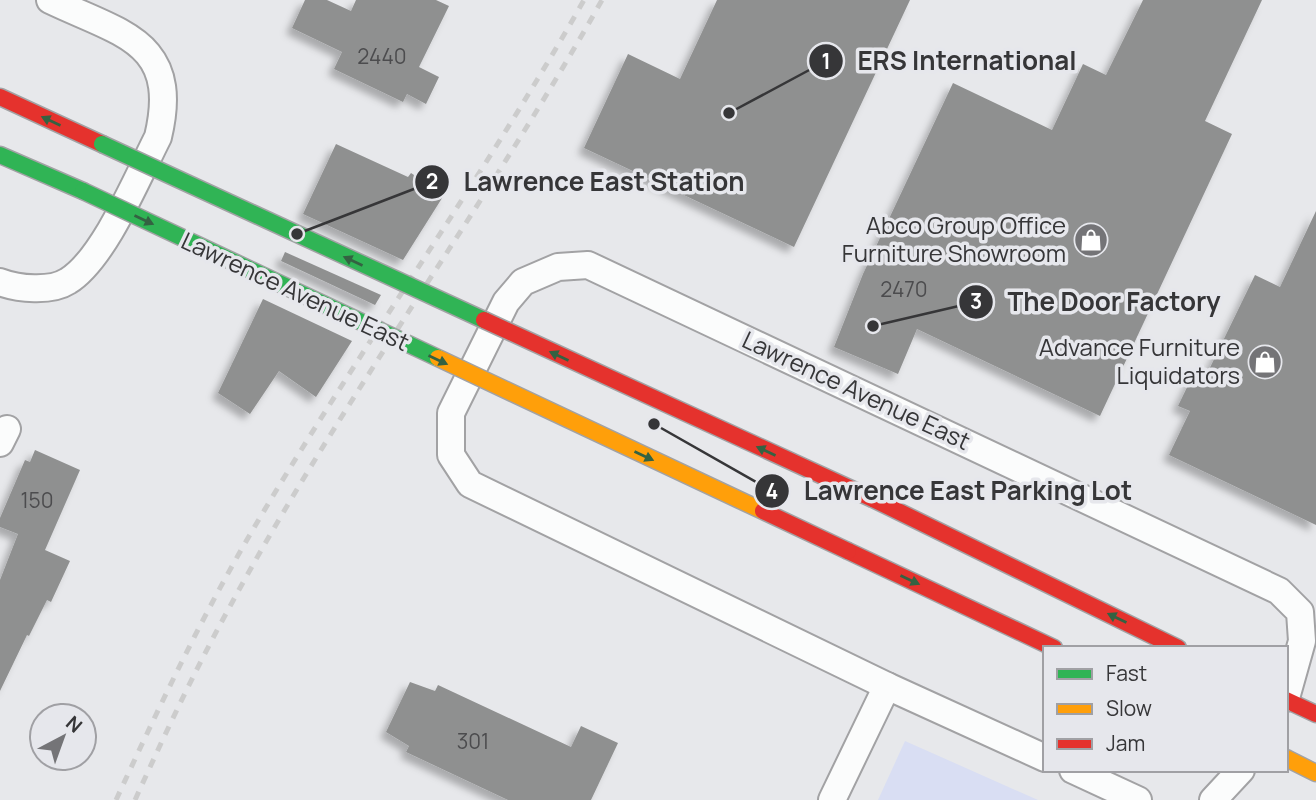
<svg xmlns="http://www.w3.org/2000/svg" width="1316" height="800" viewBox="0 0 1316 800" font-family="Manrope,sans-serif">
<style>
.green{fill:#d9def3}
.building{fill:#8f9090;filter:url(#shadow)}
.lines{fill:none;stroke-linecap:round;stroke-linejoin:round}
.street-casing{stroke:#a2a2a4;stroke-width:30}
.fast-casing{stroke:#a2a2a4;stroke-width:19}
.slow-casing{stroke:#a2a2a4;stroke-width:19}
.jam-casing{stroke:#a2a2a4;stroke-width:19}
.street{stroke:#fbfcfc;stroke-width:26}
.fast{stroke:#30b455;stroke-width:16}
.slow{stroke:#ff9f0a;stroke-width:16}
.jam{stroke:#e5322d;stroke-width:16}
.rail{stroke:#ccc;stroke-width:5;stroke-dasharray:9 9;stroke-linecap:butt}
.fast-bridge-casing{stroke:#a2a2a4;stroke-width:19;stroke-linecap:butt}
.slow-bridge-casing{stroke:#a2a2a4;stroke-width:19;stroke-linecap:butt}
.jam-bridge-casing{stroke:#a2a2a4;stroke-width:19;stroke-linecap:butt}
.fast-bridge{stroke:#30b455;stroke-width:16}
.slow-bridge{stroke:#ff9f0a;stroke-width:16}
.jam-bridge{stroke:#e5322d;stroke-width:16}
.oneway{fill:#346242}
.labels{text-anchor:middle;stroke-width:7;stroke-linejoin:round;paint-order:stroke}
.number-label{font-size:21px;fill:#4c4c4e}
.poi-label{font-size:24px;fill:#363638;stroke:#e6e7ec;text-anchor:end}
.street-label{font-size:24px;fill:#363638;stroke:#e6e7ec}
.leader{fill:none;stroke:#363638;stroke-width:2.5}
.callout-dot{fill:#363638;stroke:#e6e7ec;stroke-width:2.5}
.mark-label{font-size:21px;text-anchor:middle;font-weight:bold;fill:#fff}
.callout-label{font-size:26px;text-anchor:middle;font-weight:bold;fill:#363638;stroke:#e6e7ec;stroke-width:7;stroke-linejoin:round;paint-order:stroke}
</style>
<defs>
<filter id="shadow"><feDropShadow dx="-6" dy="6" stdDeviation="3.5" flood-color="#0004"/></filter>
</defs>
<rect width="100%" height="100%" fill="#e7e8eb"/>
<!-- green -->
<path class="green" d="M905 741 1038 800H878Z"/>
<!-- building -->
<g class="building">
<path d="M305 0H327L351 11 356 0H436L449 6 419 67 439 77 426 104 407 94 403 102 334 69 342 52 292 28Z"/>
<path d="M717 0H910L794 247 584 148 628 54 680 79Z"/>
<path d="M1143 0H1262L1205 121 1232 134 1100 416 917 329 898 374 834 347 863 274 953 83 1052 130 1083 64 1106 75Z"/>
<path d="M336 144 408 177 411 173 444 195 403 260 303 214Z"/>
<path d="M1316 211V525L1169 455 1190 411 1178 406 1192 377 1203 382 1255 275 1280 287Z"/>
<path d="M285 252 381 295 375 305 281 261Z"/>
<path d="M263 299 352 341 316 397 279 371 250 414 218 393Z"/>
<path d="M35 450 80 470 45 550 70 561 51 602 47 600 29 636 27 635 0 691V580L18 534 0 527V518L25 460 30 462Z"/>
<path d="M410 682 435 691 438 685 571 747 581 726 618 743 591 800H508L406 752 409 746 386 732Z"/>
</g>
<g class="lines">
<!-- street casing -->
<g class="street-casing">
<g id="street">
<path d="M0 282C18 289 51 292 68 281 104 259 138 176 158 137 181 41 121 34 50 0"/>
<path d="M0 443 7 429"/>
<path d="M1045 758 887 686 470 484 451 455V413L506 302 523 282 558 267 588 265 1279 591 1300 612 1302 641 1286 698"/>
<path d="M1073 770 1138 800"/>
<path d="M832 800 887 686"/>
<path d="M1213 800 1241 770"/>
</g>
</g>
<!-- fast casing -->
<g class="fast-casing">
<path id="fast" d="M0 155 83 191"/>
</g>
<!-- slow casing -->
<g class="slow-casing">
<path id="slow" d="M1286 758 1316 773"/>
</g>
<!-- jam casing -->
<g class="jam-casing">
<g id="jam">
<path d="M0 97 102 144"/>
<path d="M873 499 1178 648"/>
<path d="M848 551 1054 648"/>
<path d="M1286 700 1316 714"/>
</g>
</g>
<!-- street -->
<use href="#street" class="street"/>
<!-- fast -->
<use href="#fast" class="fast"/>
<!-- slow -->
<use href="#slow" class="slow"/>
<!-- jam -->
<use href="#jam" class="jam"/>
<!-- rail -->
<g class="rail">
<path d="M116 800C159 707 203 614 255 526 360 348 482 180 584 0"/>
<path d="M135 800C164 736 194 672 228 610 341 400 485 208 602 0"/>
</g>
<!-- fast-bridge casing -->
<g class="fast-bridge-casing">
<g id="fast-bridge">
<path d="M102 144 484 320"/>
<path d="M83 191 438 358"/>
</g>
</g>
<!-- slow-bridge casing -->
<g class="slow-bridge-casing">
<path id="slow-bridge" d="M438 358 763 511"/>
</g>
<!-- jam-bridge casing -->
<g class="jam-bridge-casing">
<g id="jam-bridge">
<path d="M484 320 873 499"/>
<path d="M763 511 848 551"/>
</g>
</g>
<!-- fast-bridge -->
<use href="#fast-bridge" class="fast-bridge"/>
<!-- slow-bridge -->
<use href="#slow-bridge" class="slow-bridge"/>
<!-- jam-bridge -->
<use href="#jam-bridge" class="jam-bridge"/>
</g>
<!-- one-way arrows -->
<defs><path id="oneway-solid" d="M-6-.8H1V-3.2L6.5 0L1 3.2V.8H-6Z" transform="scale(1.75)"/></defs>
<g class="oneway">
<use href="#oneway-solid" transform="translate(51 121) rotate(-155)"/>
<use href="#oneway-solid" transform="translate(144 220) rotate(25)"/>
<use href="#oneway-solid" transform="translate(353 261) rotate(-155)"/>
<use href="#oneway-solid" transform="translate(559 356) rotate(-155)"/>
<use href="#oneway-solid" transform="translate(438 360) rotate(25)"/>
<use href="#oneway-solid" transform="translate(766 451) rotate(-155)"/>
<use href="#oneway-solid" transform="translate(644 456) rotate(25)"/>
<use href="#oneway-solid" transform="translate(910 580) rotate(25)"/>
<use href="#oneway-solid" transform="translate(1117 618) rotate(-154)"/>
</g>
<!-- icons -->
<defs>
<g id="shop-disc" transform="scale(1.75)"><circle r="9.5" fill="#747477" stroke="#e6e7ec"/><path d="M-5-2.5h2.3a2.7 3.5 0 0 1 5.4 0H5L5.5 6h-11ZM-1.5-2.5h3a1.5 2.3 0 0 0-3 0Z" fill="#fff"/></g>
</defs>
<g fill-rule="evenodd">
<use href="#shop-disc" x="1091" y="240"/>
<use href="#shop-disc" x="1265" y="362"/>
</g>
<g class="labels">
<!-- number labels -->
<g class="number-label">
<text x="382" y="64">2440</text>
<text x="904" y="297">2470</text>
<text x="37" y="508">150</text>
<text x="473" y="749">301</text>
</g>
<!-- poi labels -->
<g class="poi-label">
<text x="1066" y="234">Abco Group Office<tspan x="1066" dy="28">Furniture Showroom</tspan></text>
<text x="1240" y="356">Advance Furniture<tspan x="1240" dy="28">Liquidators</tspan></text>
</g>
<!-- street labels -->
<g class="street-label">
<text transform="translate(295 292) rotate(25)" y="8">Lawrence Avenue East</text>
<text transform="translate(856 391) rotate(25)" y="8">Lawrence Avenue East</text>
</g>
</g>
<!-- callouts -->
<path class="leader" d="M729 113L826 61M297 234L432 182M873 326L976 302M654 424L772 491"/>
<g class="callout-dot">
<circle cx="729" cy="113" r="7"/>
<circle cx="297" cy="234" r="7"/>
<circle cx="873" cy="326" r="7"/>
<circle cx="654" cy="424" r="7"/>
<circle cx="826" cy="61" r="18"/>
<circle cx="432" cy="182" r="18"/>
<circle cx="976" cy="302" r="18"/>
<circle cx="772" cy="491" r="18"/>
</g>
<g class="mark-label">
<text x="826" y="69">1</text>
<text x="432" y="189">2</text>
<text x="976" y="309">3</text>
<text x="772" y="499">4</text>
</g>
<g class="callout-label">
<text x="967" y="70">ERS International</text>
<text x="604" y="191">Lawrence East Station</text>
<text x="1114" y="311">The Door Factory</text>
<text x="968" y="500">Lawrence East Parking Lot</text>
</g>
<!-- legend -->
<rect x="1043" y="646" width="245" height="126" fill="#e6e7ec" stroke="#a0a0a4" stroke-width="2"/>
<rect x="1057" y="669" width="35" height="10" fill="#30b455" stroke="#a0a0a4" stroke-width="2"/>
<text x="1106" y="681" font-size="21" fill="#363638">Fast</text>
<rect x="1057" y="704" width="35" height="10" fill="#ff9f0a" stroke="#a0a0a4" stroke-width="2"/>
<text x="1106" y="716" font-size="21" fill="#363638">Slow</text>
<rect x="1057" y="739" width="35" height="10" fill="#e5322d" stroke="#a0a0a4" stroke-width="2"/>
<text x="1106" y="751" font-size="21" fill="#363638">Jam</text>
<!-- north arrow -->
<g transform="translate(63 737) rotate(41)"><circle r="33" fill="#e6e7ec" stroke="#a0a0a4" stroke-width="2"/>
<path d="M0-5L12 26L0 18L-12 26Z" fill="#747477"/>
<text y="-10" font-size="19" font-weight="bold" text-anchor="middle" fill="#363638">N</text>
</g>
</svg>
